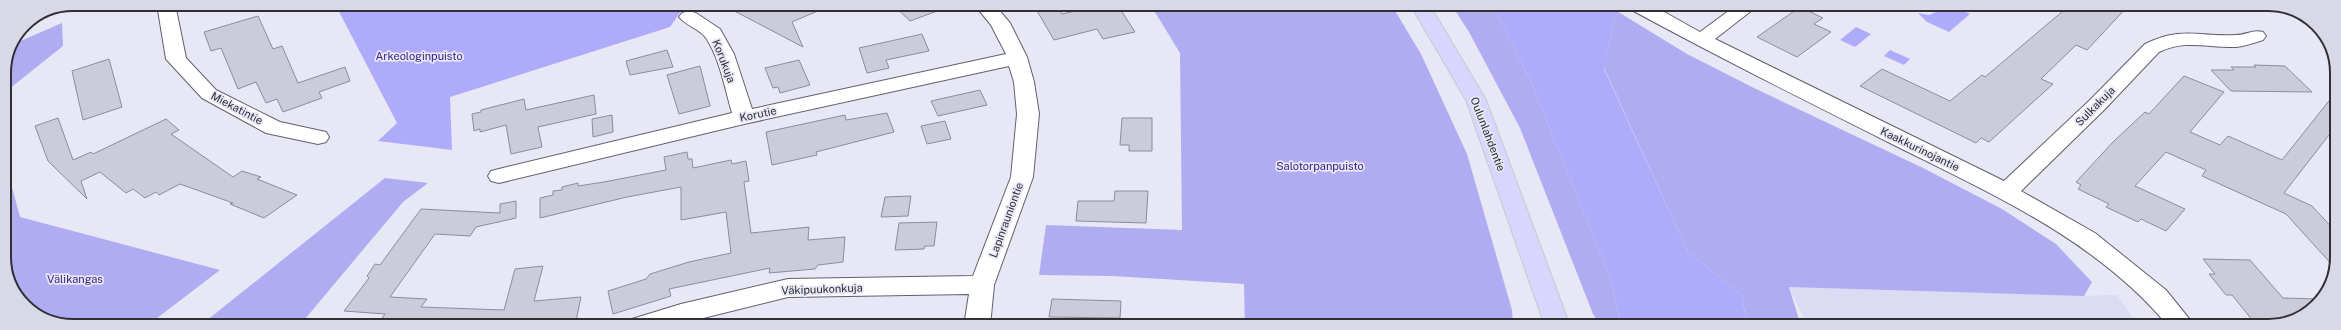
<svg xmlns="http://www.w3.org/2000/svg" width="2341" height="330" viewBox="0 0 2341 330" font-family="'Public Sans',sans-serif">
<style>
.built{fill:#dbdbf2}
.green{fill:#afabfb}
.forest{fill:#afacf2}
.building{fill:#cbcbda;stroke:#8c8c9a}
.lines{fill:none;stroke-linecap:round;stroke-linejoin:round}
.minor-casing{stroke:#60606d;stroke-width:2}
.major-casing{stroke:#c9c9ca;stroke-width:2}
.minor{fill:#fff;fill-rule:evenodd}
.major{fill:#d8d6fe;fill-rule:evenodd}
.labels{text-anchor:middle;stroke-width:3.5;stroke-linejoin:round;paint-order:stroke}
.park-label{font-size:11px;fill:#361e81;stroke:#e7e7f6}
.street-label{font-size:11px;fill:#2f2f35;stroke:#e7e7f6}
.rim{fill:none;stroke:#2f2f35;stroke-width:2}
</style>
<rect width="100%" height="100%" fill="#e7e7f6"/>
<!-- built -->
<path class="built" d="M1789 287 2084 296 2117 295 2139 326H1808Z"/>
<!-- green -->
<g class="green">
<path d="M335 4H686L670 27 450 97 452 150 378 141 397 123Z"/>
<path d="M1488 4H1590L1595 7C1604 1 1612 9 1620 13L1615 16 1604 69 1688 252 1742 295 1747 326H1621L1612 282 1532 84 1500 18Z"/>
<path d="M1936 6 1959 9 1970 14 1949 32 1927 22 1918 13 1929 15 1936 12Z"/>
<path d="M1856 27 1871 34 1855 47 1840 40Z"/>
<path d="M1890 50 1910 59 1904 65 1884 56Z"/>
</g>
<!-- forest -->
<g class="forest">
<path d="M1150 4H1391L1421 54 1467 154 1512 310 1513 326H1245L1244 284 1113 276 1039 275 1046 225 1182 230 1180 53Z"/>
<path d="M1451 4H1488L1500 18 1532 84 1612 282 1621 326H1601L1593 314 1520 128 1469 32Z"/>
<path d="M1620 13 1687 54 1756 89 1923 168 2002 209 2056 244 2092 282 2084 296 1789 287 1801 326H1747L1742 295 1688 252 1604 68 1615 16Z"/>
<path d="M62 23 63 46 4 93V72L9 46Z"/>
<path d="M5 161 20 217 220 270 148 325H64L27 309 6 275Z"/>
<path d="M385 178 428 183 403 202 300 325H201Z"/>
</g>
<!-- building -->
<g class="building">
<path d="M721 4H834L792 22 803 47Z"/>
<path d="M892 4H951V6L910 21Z"/>
<path d="M1033 4H1054L1062 14 1106 4H1117L1135 32 1103 39 1097 29 1054 40Z"/>
<path d="M2070 5H2129L2087 50 2076 45 2041 79 2053 84 1989 142 1981 138 1976 143 1860 86 1882 69 1950 101 1982 75 1985 77Z"/>
<path d="M1800 7 1823 18 1814 24 1831 32 1797 57 1757 37Z"/>
<path d="M258 16 273 49 282 46 298 83 345 67 350 81 319 92 322 98 283 112 277 99 266 103 256 82 238 89 221 48 211 51 204 32Z"/>
<path d="M922 34 929 51 886 60 889 68 867 73 859 48Z"/>
<path d="M667 50 673 67 630 75 626 61Z"/>
<path d="M109 59 122 107 83 120 72 71Z"/>
<path d="M799 60 810 85 780 93 778 87 773 88 765 68Z"/>
<path d="M2254 65 2285 66 2312 92 2231 91 2211 70H2234L2231 67H2256Z"/>
<path d="M700 66 710 106 679 114 667 75Z"/>
<path d="M2184 76 2224 92 2190 132 2220 145 2228 136 2282 160 2336 92V126L2284 193 2312 206 2336 232 2335 268 2286 214 2202 176 2206 170 2166 152 2135 186 2185 209 2166 231 2141 219 2138 222 2106 207 2109 204 2078 189 2081 185 2076 182 2113 142 2145 112 2149 114Z"/>
<path d="M980 90 987 105 938 116 931 101Z"/>
<path d="M594 95 596 114 538 127 542 147 511 154 506 125 480 132V129L474 131 472 114 481 112V110L524 99 526 110Z"/>
<path d="M887 113 894 132 816 152 817 155 772 165 766 132 845 115 846 120Z"/>
<path d="M612 115 613 132 593 137 592 119Z"/>
<path d="M58 118 73 160 91 152 93 154 166 119 179 130 171 134 233 177 242 171 261 177 257 179 297 195 264 218 230 204 233 203 180 184 159 195 156 192 145 198 133 189 126 193 100 172 81 181 87 199 48 161 35 126Z"/>
<path d="M1122 118H1152V151H1129V145H1120Z"/>
<path d="M945 121 951 139 927 144 921 126Z"/>
<path d="M687 152 688 159H692L693 168 731 160 732 164 746 161 749 181 744 182 751 233 809 227 808 240 845 237 843 262 818 265 815 269 769 273 770 268 669 289 671 296 613 314 608 291 646 279 650 274 689 262 731 253 726 212 681 220V187L627 197 540 218V198L553 195V191L562 190V187L578 183V186L604 182 666 170 664 157Z"/>
<path d="M1115 191H1148L1146 223 1076 221 1078 201H1114Z"/>
<path d="M911 196 908 216 881 217 885 197Z"/>
<path d="M516 201V218L476 227 470 236 435 234 390 297 427 299 421 307 504 310 515 269 543 266 534 301 581 297 576 321 563 323 562 326H377L385 314 344 311 369 278 367 276 375 264 380 265 421 209 500 213V204Z"/>
<path d="M937 222 934 246H925L924 249 895 250 899 223Z"/>
<path d="M2203 259 2250 260 2283 298 2319 299 2314 309 2277 323 2253 321 2232 295H2226L2209 274H2215Z"/>
<path d="M1052 299 1121 301 1120 318 1049 317Z"/>
</g>
<g class="lines">
<!-- minor casing -->
<g class="minor-casing">
<g id="minor">
<path d="M157 4H175L186 58 216 90 280 122 326 132 329 137 326 142 318 144 266 133 202 98 166 59Z"/>
<path d="M974 4H994L1010 23 1027 57 1034 82 1039 114 1033 177 994 285 990 326H964L969 294 788 297 671 326H629L632 319 681 304 788 279 973 276 1011 177 1017 114 1014 82 1009 66 744 124 499 183 491 181 488 176 491 171 499 169 732 113C725 89 720 59 706 38 700 29 686 26 679 17L682 13 689 11 696 13 720 29 734 54 752 109 1006 54 991 25Z"/>
<path d="M1626 4H1650L1700 32 1738 4H1760L1715 39 2004 181 2091 99 2145 44C2181 26 2200 37 2236 35 2246 35 2253 29 2263 32L2266 36 2263 40C2254 43 2245 46 2236 47 2208 48 2185 39 2159 52L2105 109 2021 191 2095 233 2166 290 2195 326H2168C2098 241 1992 194 1896 146 1806 101 1716 56 1628 8Z"/>
</g>
</g>
<!-- major casing -->
<g class="major-casing">
<path id="major" d="M1410 4H1429L1486 100 1570 326H1545L1466 100Z"/>
</g>
<!-- minor -->
<use href="#minor" class="minor"/>
<!-- major -->
<use href="#major" class="major"/>
</g>
<g class="labels">
<!-- park labels -->
<g class="park-label">
<text x="419" y="60">Arkeologinpuisto</text>
<text x="1320" y="170">Salotorpanpuisto</text>
<text x="75" y="283">Välikangas</text>
</g>
<!-- street labels -->
<g class="street-label">
<text transform="translate(724 61) rotate(69)" y="4">Korukuja</text>
<text transform="translate(2095 106) rotate(-45)" y="4">Sulkakuja</text>
<text transform="translate(237 108) rotate(28)" y="4">Miekatintie</text>
<text transform="translate(758 114) rotate(-12)" y="4">Korutie</text>
<text transform="translate(1488 134) rotate(69)" y="4">Oulunlahdentie</text>
<text transform="translate(1920 149) rotate(26)" y="4">Kaakkurinojantie</text>
<text transform="translate(1006 220) rotate(-70)" y="4">Lapinrauniontie</text>
<text transform="translate(822 289) rotate(-2)" y="4">Väkipuukonkuja</text>
</g>
</g>
<!-- crop -->
<path d="M0 0H2341V330H0ZM73 11H2268A62 62 0 0 1 2330 73V257A62 62 0 0 1 2268 319H73A62 62 0 0 1 11 257V73A62 62 0 0 1 73 11Z" fill="#d8d8e7" fill-rule="evenodd"/>
<path class="rim" d="M73 11H2268A62 62 0 0 1 2330 73V257A62 62 0 0 1 2268 319H73A62 62 0 0 1 11 257V73A62 62 0 0 1 73 11Z"/>
</svg>
